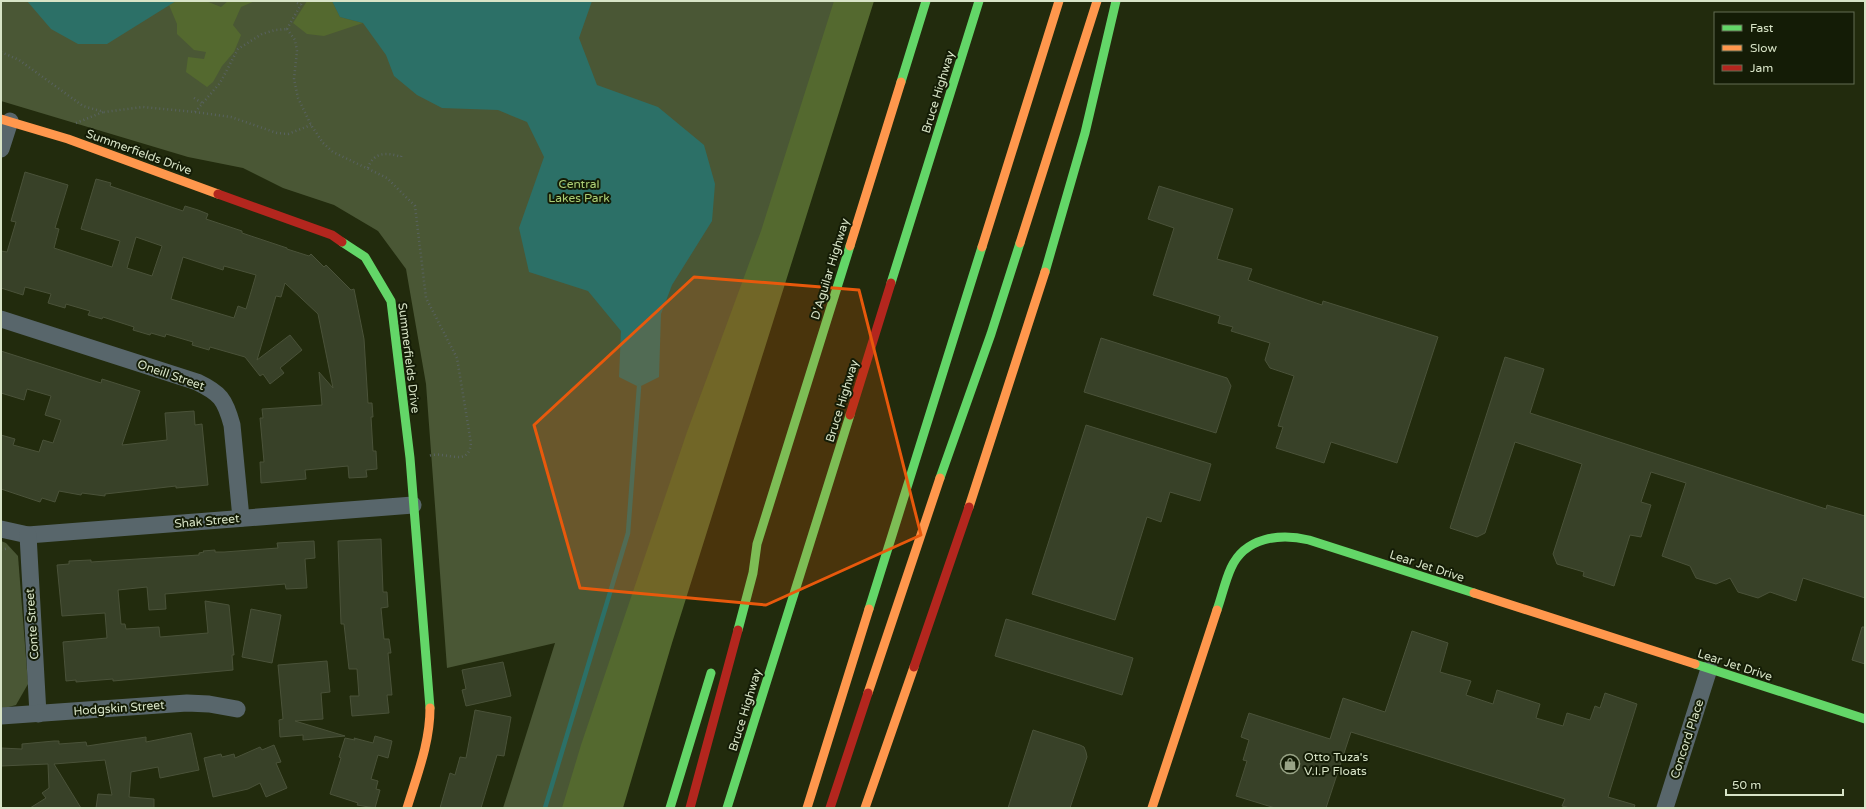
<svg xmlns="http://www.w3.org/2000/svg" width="1866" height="809" viewBox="0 0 1866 809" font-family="'Varela Round',sans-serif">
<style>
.green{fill:#4a5735}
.forest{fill:#54692f}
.water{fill:#2c7067}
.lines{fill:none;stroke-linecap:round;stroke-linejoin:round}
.stream{stroke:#2c7067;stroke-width:4.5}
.building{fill:#384128;stroke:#4a5239;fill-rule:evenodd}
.path{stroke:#58625f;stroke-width:2.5;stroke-dasharray:1 3;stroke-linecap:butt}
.street{stroke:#58666b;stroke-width:17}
.fast{stroke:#63d668;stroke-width:9}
.slow{stroke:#ff974d;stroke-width:9}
.jam{stroke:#b3261e;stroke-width:9}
.marked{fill:#e8590c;fill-opacity:0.2;stroke:#e8590c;stroke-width:3;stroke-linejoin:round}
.labels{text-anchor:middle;stroke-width:4;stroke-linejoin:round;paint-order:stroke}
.street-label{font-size:12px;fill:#d8e4c7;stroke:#141c06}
.park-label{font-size:12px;fill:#adcf75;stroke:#141c06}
.poi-label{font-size:12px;fill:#d8e4c7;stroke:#141c06;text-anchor:start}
</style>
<rect width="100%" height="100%" fill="#222b0d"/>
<!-- green -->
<g class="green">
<path d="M1 1H840L578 808H503L555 643 447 668 426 384 406 269 378 231 334 205 283 188 243 168 188 157 1 101Z"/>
<path d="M1 541 6 543 18 556 28 684 16 705 1 709Z"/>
</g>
<!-- forest -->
<g class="forest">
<path d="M176 1H206L221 7 228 1H255L241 7 233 25 241 35 234 52 222 66 213 82 207 87 186 72 188 57 204 59 206 52 194 50 177 34V24L169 5Z"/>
<path d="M307 1H332L340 17 363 23 324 36 307 34 293 23Z"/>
<path d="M834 1H874L672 643 623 808H562L581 745 687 432 761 231Z"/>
</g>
<!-- water -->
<g class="water">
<path d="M27 1H176L107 44H78L51 29Z"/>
<path d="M332 1H592L579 38 597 85 658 107 704 145 715 184 712 221 672 285 661 314 659 377 639 387 619 377 621 331 588 291 529 272 519 228 544 157 527 122 498 110 442 108 417 95 394 76 386 55 363 23 340 17Z"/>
</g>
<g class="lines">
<!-- stream -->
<path class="stream" d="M545 808 628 533 639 387"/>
</g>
<!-- building -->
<g class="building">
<path d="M25 172 68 185 55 228 59 229 54 248 112 267 120 241 81 229 96 179 111 183 110 186 183 211 185 206 198 210 208 214 206 219 242 231V233L287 248V249L309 256 311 254 324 267 326 265 351 290 354 289 364 339 368 403H372L373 417H371L373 451H376L377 469 366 470 367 477 349 478 348 466 305 470 306 479 261 483 260 462H264L260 418H263L262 409 322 405 319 372 333 388 318 314 285 283 281 297 276 296 257 360 290 335 302 350 280 368 284 373 270 384 263 374 260 376 245 357 210 347 209 350 192 345 193 342 166 334 165 337 151 333 150 335 133 330 134 327 103 317 102 319 88 315 90 311 66 304 65 308 48 303 51 294 25 287 23 295 1 288V251L7 252 16 222 11 221ZM136 237 162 246 152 276 127 268ZM183 257 223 270 224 266 256 275 246 309 238 306 234 318 171 299Z"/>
<path d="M1159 186 1233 209 1217 259 1252 269 1248 280 1322 305 1323 301 1438 337 1397 463 1331 442 1324 463 1276 448 1283 427 1278 426 1294 376 1270 368 1265 360 1270 343 1231 331 1233 327 1218 323 1220 316 1153 295 1174 228 1148 219Z"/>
<path d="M1101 338 1227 378 1231 386 1216 433 1084 392Z"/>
<path d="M1 351 101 383 102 379 140 391 122 445 167 440 165 413 194 411 195 425 202 424 208 485 176 488V486L150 489 105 494V496L82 493 81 495 59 491 55 502 42 498 40 502 1 489V435L15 439 13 445 39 452 43 440 53 443 61 420 45 415 51 396 27 389 24 400 1 393Z"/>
<path d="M1505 357 1544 369 1530 413 1826 509 1827 505 1865 516V598L1803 578 1796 601 1770 592 1758 598 1738 592 1730 578 1716 584 1696 578 1690 566 1662 556 1686 483 1651 472 1641 502 1651 505 1641 537 1630 535 1614 586 1583 576 1584 572 1557 564 1553 554 1582 464 1515 442 1485 533 1477 537 1450 528Z"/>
<path d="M1086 425 1211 464 1200 501 1170 492 1161 522 1147 517 1115 620 1032 594Z"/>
<path d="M381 539 383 592H387L388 607 381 608 384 639H389L391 653H388L392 695H387L389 713 352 716 350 696H359L357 669H349L344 624H341L338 541Z"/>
<path d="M314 541 315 558 305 559 307 588 286 589 285 584 165 594 166 609 149 610 147 587 118 590 121 624H125L126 629 159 627 160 637 208 633 205 601 229 605 234 655H232L233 670 113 681V679L76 682V680L66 681 63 642 107 638 105 613 62 616 57 565 69 564V561L91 560V562L199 555V553L204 552 203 551 215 550V552H224L278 548 277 543Z"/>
<path d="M251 609 281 615 272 663 242 657Z"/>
<path d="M1006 619 1133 658 1122 695 995 656Z"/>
<path d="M1862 627H1865V664L1852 660Z"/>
<path d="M1412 631 1448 643 1440 672 1471 681 1466 695 1493 704 1497 690 1540 704 1536 718 1563 726 1567 713 1590 720 1595 706 1600 708 1605 693 1637 704 1608 797 1635 805 1634 808H1570L1562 806 1565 799 1351 732 1326 808H1275L1236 796 1247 761 1243 760 1249 740 1241 737 1249 713 1330 739 1343 698 1385 712Z"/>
<path d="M327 661 330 692 321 693 323 719 295 721 345 736 303 740V735L280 737 279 720 283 719 278 665Z"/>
<path d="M503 662 511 696 466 706 462 690 466 689 462 670Z"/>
<path d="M475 710 511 717 504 756 497 755 481 808H440L450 773 455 775 460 757 466 758Z"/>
<path d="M1033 730 1080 745 1084 747 1086 752 1087 757 1070 808H1008Z"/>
<path d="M191 733 199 770 160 778 158 767 131 772 129 797 154 799V808H96L98 794 112 795 105 760 54 764 81 808H30L46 798 42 793 49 788 48 764 1 766V748L22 749V744L54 741H59V744L86 742 87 746 146 737V742Z"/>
<path d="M375 736 392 741 388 758 378 755 371 779 378 781 376 789 380 790 375 808 357 805 358 803 330 794 341 758 339 757 345 738 355 740 354 738 373 743Z"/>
<path d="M274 745 281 762 276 763 287 788 266 797 260 783 248 789 213 797 204 758 221 754 222 757 234 754 235 758 260 747 262 750Z"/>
</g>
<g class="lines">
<!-- path -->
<g class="path">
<path d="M297 3 301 5"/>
<path d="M287 29 295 40 297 51 294 79 298 98 311 125 323 143 333 152 387 178 415 206 426 298 457 358 471 443C469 463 455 456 441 455 437 454 432 455 428 456"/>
<path d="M287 29 303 1"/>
<path d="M1 52 19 60 83 106 104 112 143 107 195 112 231 117 277 133 288 134 311 125"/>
<path d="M194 98 202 103"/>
<path d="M195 112 220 83 238 49 262 34 275 30 287 29"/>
<path d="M76 123 103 112"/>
<path d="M368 168C373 152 387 152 401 157L402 154"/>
<path d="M1 550 9 548"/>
</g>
<!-- street -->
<g class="street">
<path d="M1 149 10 121"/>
<path d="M1 319 197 382C220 393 225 399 232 425L241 518"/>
<path d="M1 529 28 535 413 505"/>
<path d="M28 535 38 714"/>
<path d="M1 716 187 703 209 704 237 709"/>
<path d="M1665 808 1709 669"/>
</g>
<!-- fast -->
<g class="fast">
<path d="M901 82 926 1"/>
<path d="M342 242 365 257 391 301 410 458 430 708"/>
<path d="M1045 272 1085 133 1116 1"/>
<path d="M891 283 979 1"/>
<path d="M940 478 991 334 1020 243"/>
<path d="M869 609 982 247"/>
<path d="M1217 610C1222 596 1225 581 1231 568 1245 537 1280 533 1309 540L1474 593"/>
<path d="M738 630 753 573 757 544 850 246"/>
<path d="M1695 664 1865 719"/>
<path d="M670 808 711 673"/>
<path d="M727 808 850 415"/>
</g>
<!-- slow -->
<g class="slow">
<path d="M1 119 68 139 218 194"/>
<path d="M1020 243 1097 1"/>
<path d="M850 246 901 82"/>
<path d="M982 247 1059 1"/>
<path d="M969 507 1045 272"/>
<path d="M1474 593 1695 664"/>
<path d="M868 693 940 478"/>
<path d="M407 808C417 775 430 743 430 708"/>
<path d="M807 808 869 609"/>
<path d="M865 808 914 667"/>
<path d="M1152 808 1217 610"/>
</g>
<!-- jam -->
<g class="jam">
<path d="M218 194 332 235 342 242"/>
<path d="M850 415 891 283"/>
<path d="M914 667 969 507"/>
<path d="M690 808 738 630"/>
<path d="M830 808 868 693"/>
</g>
</g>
<!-- marked area -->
<path class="marked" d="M694 277 859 290 921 535 766 605 580 588 534 425Z"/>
<!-- icons -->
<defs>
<g id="shop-ring" transform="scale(1)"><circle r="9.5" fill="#141c06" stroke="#98a386" stroke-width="1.5"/><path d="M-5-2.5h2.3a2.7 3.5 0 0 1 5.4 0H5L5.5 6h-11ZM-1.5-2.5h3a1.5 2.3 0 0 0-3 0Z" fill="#98a386"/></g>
</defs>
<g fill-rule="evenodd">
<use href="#shop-ring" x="1290" y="764"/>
</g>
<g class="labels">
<!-- street labels -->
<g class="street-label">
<text transform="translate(938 92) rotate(-73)" y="4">Bruce Highway</text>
<text transform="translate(139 152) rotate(20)" y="4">Summerfields Drive</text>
<text transform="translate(830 269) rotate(-73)" y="4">D'Aguilar Highway</text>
<text transform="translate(409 358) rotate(83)" y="4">Summerfields Drive</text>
<text transform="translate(171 375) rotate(19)" y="4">Oneill Street</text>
<text transform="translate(842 401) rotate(-73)" y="4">Bruce Highway</text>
<text transform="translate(207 521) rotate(-5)" y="4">Shak Street</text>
<text transform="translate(1427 566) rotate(18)" y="4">Lear Jet Drive</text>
<text transform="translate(32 624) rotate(-94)" y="4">Conte Street</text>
<text transform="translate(1735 665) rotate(18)" y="4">Lear Jet Drive</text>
<text transform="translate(119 708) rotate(-4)" y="4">Hodgskin Street</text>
<text transform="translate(745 710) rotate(-73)" y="4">Bruce Highway</text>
<text transform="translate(1687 739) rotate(-72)" y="4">Concord Place</text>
</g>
<!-- park labels -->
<g class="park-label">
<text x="579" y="188">Central<tspan x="579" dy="14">Lakes Park</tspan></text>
</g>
<!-- poi labels -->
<g class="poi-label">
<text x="1304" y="761">Otto Tuza's<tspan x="1304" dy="14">V.I.P Floats</tspan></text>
</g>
</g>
<!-- border -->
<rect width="1866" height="809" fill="none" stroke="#d8e4c7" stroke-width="4"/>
<!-- legend -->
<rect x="1714" y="12" width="140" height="72" fill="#141c06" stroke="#626c53"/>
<rect x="1722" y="25" width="20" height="6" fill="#63d668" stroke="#626c53"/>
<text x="1750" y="32" font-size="12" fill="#d8e4c7">Fast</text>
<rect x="1722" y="45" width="20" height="6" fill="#ff974d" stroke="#626c53"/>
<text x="1750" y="52" font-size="12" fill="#d8e4c7">Slow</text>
<rect x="1722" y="65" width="20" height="6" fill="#b3261e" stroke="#626c53"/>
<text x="1750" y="72" font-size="12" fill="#d8e4c7">Jam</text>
<!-- scale -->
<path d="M1726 789v6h117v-6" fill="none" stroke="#d8e4c7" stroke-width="2"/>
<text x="1732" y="789" font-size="12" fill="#d8e4c7" stroke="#141c06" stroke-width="3" paint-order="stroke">50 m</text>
</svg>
